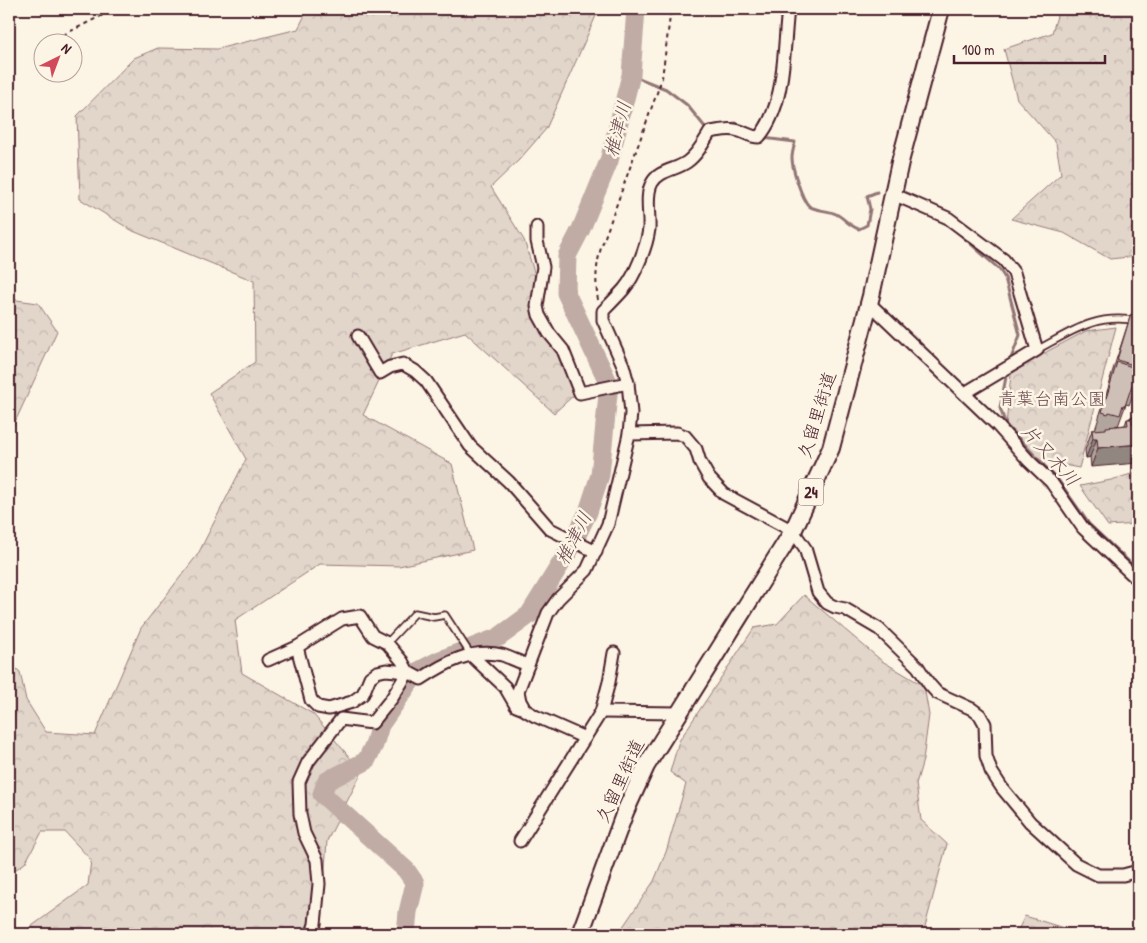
<svg xmlns="http://www.w3.org/2000/svg" width="1147" height="943" viewBox="0 0 1147 943" font-family="'Patrick Hand','Klee One',sans-serif">
<style>
.forest{fill:url(#forest-crowns);stroke:#967a7a}
.lines{fill:none;stroke-linecap:round;stroke-linejoin:round}
.stream{stroke:#917474;stroke-width:3}
.river{stroke:#c0aca5;stroke-width:19}
.lane-casing{stroke:#4a1f2b;stroke-width:9}
.street-casing{stroke:#4a1f2b;stroke-width:15}
.primary-casing{stroke:#4a1f2b;stroke-width:20}
.path{stroke:#4a1f2b;stroke-width:2;stroke-dasharray:4 4;stroke-linecap:butt}
.lane{stroke:#fcf5e5;stroke-width:5.5}
.street{stroke:#fcf5e5;stroke-width:11}
.primary{stroke:#fcf5e5;stroke-width:16}
.wall{fill:#b2a59d;stroke:#4a1f2b}
.shaded-wall{fill:#918680;stroke:#4a1f2b}
.building{fill:#cfc0b7;stroke:#4a1f2b}
.labels{text-anchor:middle;stroke-width:5;stroke-linejoin:round;paint-order:stroke}
.shield{fill:#fcf5e5;stroke:#7f5f63;stroke-width:1}
.shield-label{font-size:16px;font-weight:bold;fill:#4a1f2b}
.park-label{font-size:18px;fill:#704c53;stroke:#fcf5e5}
.street-label{font-size:18px;fill:#4a1f2b;stroke:#fcf5e5}
.water-label{font-size:19px;font-style:italic;fill:#6d4950;stroke:#fcf5e5}
</style>
<defs>
<pattern id="forest-crowns" width="20" height="18" patternUnits="userSpaceOnUse" patternTransform="scale(1.25)"><rect width="20" height="18" fill="#e2d5ca"/><path d="M2 6a3 3 0 1 1 6 0M12 15a3 3 0 1 1 6 0" fill="none" stroke="#c3b6ae"/></pattern>
</defs>
<rect width="100%" height="100%" fill="#fcf5e5"/>
<filter id="ink" filterUnits="userSpaceOnUse"><feTurbulence type="fractalNoise" baseFrequency=".02" numOctaves="2"/><feDisplacementMap in="SourceGraphic" scale="10" xChannelSelector="R" yChannelSelector="G"/><feConvolveMatrix kernelMatrix="1 2 1 2 8 2 1 2 1" color-interpolation-filters="sRGB"/></filter>
<g filter="url(#ink)">
<!-- forest -->
<g class="forest">
<path d="M308 9H599L546 129 519 160 491 187 524 240 536 278 532 306 563 357 574 395 554 413 465 332 392 354 363 415 452 464 473 550 399 566 320 564 235 620 242 673 313 714 362 772 327 841 320 934H21L88 885 91 860 65 832H42L25 863 9 874V662L20 672 26 700 46 732 95 735 141 628 198 554 246 459 209 393 255 362 254 281 133 231 80 199 77 116 134 58 158 48 217 49 298 29Z"/>
<path d="M1059 9H1138V256L1110 259 1064 233 1011 219 1061 174 1056 143 1017 99 1004 49 1052 33Z"/>
<path d="M9 299 38 303 57 331 9 435Z"/>
<path d="M1116 327 1079 468 1038 460 1006 425 1011 374 1048 351 1086 331Z"/>
<path d="M1138 472V524L1108 526 1080 486 1111 480Z"/>
<path d="M804 595 882 661 924 686 929 715 923 760 916 784 921 820 947 844 923 934H618L654 881 666 852 686 784 670 772 679 741 754 628 777 624Z"/>
<path d="M1025 916 1083 934H1016Z"/>
</g>
<g class="lines">
<!-- stream -->
<g class="stream">
<path d="M631 75 666 89 687 105 705 127 718 125"/>
<path d="M727 124 736 123 744 127"/>
<path d="M763 138 795 142C794 147 792 153 792 158 792 168 802 200 809 206 816 211 828 210 836 214 844 218 849 226 859 229L867 225 870 209 867 196 877 192"/>
<path d="M954 229 999 269 1005 278 1020 335 1010 361"/>
<path d="M1007 372 1000 408 1006 425 1059 481 1089 524 1138 570"/>
</g>
<!-- river -->
<path class="river" d="M406 934 408 912 415 883 406 870 322 794 327 781 366 761 374 745 380 725 417 672 440 660 499 637 529 615 570 549 588 512 600 475 609 384 566 293 567 256 581 229 609 161 631 75 636 9"/>
<!-- lane casing -->
<g class="lane-casing">
<g id="lane">
<path d="M1037 350C1072 331 1096 313 1138 321"/>
<path d="M1138 417 1131 422 1130 429 1138 435"/>
<path d="M387 643 415 613 434 617 445 615 471 655"/>
</g>
</g>
<!-- street casing -->
<g class="street-casing">
<g id="street">
<path d="M893 194 948 218 1004 260 1014 273 1037 350 965 393"/>
<path d="M537 227V241L543 267 537 306 539 315 549 333 563 350 580 393 628 383"/>
<path d="M869 303 997 425 1029 461 1051 482 1083 528 1138 580"/>
<path d="M358 336 380 373 390 367 403 364 415 371 426 381 470 446 509 482 550 529 596 552"/>
<path d="M629 434 677 433 685 436 696 449 700 462 709 478 724 494 793 531 805 548 818 592 827 603 835 607 845 609 879 629 918 667 929 684 937 693 972 709 980 715 985 724 986 756 991 771 1002 788 1030 822 1076 864 1098 875H1123L1138 871"/>
<path d="M297 647 311 700 318 707 329 709 352 702 363 694 370 677 377 672 386 670 408 672 421 679C445 663 472 648 502 655 511 658 519 662 528 665"/>
<path d="M471 655 505 687 516 706 521 708"/>
<path d="M268 660 297 647 342 619 360 616 373 636 387 643 402 661 408 672 392 698 372 723 341 719 308 762 299 782 300 814 304 833 317 860 319 884 315 924 312 934"/>
<path d="M601 712 678 713"/>
<path d="M585 738 535 716 525 710 520 701 518 691 548 613 558 599 587 570 608 524 629 434 631 413 628 383 623 365 603 320V311C610 304 617 297 624 289 635 276 647 246 649 229 650 216 645 194 652 183 659 170 676 170 687 162 697 155 704 142 710 132 718 131 728 128 735 130 745 131 748 137 759 137 786 105 783 50 788 9"/>
<path d="M520 841 601 712 609 682 614 653"/>
</g>
</g>
<!-- primary casing -->
<g class="primary-casing">
<path id="primary" d="M580 934 625 812 646 766 793 531 831 448 871 296 900 162 941 9"/>
</g>
<!-- path -->
<g class="path">
<path d="M903 9 925 13"/>
<path d="M63 35 115 9"/>
<path d="M598 300C595 282 596 265 601 248L658 90 662 78 671 9"/>
</g>
<!-- lane -->
<use href="#lane" class="lane"/>
<!-- street -->
<use href="#street" class="street"/>
<!-- primary -->
<use href="#primary" class="primary"/>
</g>
<!-- wall -->
<path class="wall" d="M1131 314 1135 318 1138 319V378L1137 380 1132 378V380L1136 386 1129 405 1126 404 1118 426 1116 425V426L1125 425 1127 419 1133 425 1091 467 1090 457 1086 458 1085 450 1092 430H1095L1111 379H1110Z"/>
<!-- shaded-wall -->
<g class="shaded-wall">
<path d="M1093 438H1097L1090 457 1086 458Z"/>
<path d="M1138 444V463L1091 467 1098 448Z"/>
</g>
<!-- building -->
<g class="building">
<path d="M1131 314 1136 316 1135 318 1138 319V361L1137 366 1117 360Z"/>
<path d="M1117 362 1135 368 1132 380 1137 381 1136 386 1132 385 1125 406 1123 405 1120 415 1109 412 1108 414 1102 412Z"/>
<path d="M1127 419H1132L1133 425 1138 424V444L1098 448 1097 438H1093L1092 430 1106 429V427L1128 425Z"/>
</g>
</g>
<g class="labels">
<!-- shield labels -->
<rect class="shield" x="798.5" y="478.5" width="25" height="27" rx="4"/>
<g class="shield-label">
<text x="811" y="498">24</text>
</g>
<!-- park labels -->
<g class="park-label">
<text x="1052" y="405">青葉台南公園</text>
</g>
<!-- street labels -->
<g class="street-label">
<text transform="translate(817 415) rotate(-73)" y="6">久留里街道</text>
<text transform="translate(620 781) rotate(-65)" y="6">久留里街道</text>
</g>
<!-- water labels -->
<g class="water-label">
<text transform="translate(617 129) rotate(-75)" y="7">椎津川</text>
<text transform="translate(1051 455) rotate(48)" y="7">片又木川</text>
<text transform="translate(573 538) rotate(-63)" y="7">椎津川</text>
</g>
</g>
<!-- margin -->
<rect width="1147" height="943" fill="none" stroke="#fcf5e5" stroke-width="30"/>
<rect x="15" y="15" width="1117" height="913" fill="none" stroke="#4a1f2b" stroke-width="2" filter="url(#ink)"/>
<!-- north arrow -->
<g transform="translate(58 58) rotate(42)"><circle r="24" fill="#fcf5e5" stroke="#b59f9b"/>
<path d="M0-4L9 19L0 12L-9 19Z" fill="#d1495b"/>
<text y="-8" font-size="14" font-weight="bold" text-anchor="middle" fill="#4a1f2b">N</text>
</g>
<!-- scale -->
<path d="M954 55v8h151v-8" fill="none" stroke="#4a1f2b" stroke-width="2.5"/>
<text x="962" y="55" font-size="15" fill="#4a1f2b" stroke="#fcf5e5" stroke-width="4" paint-order="stroke">100 m</text>
</svg>
